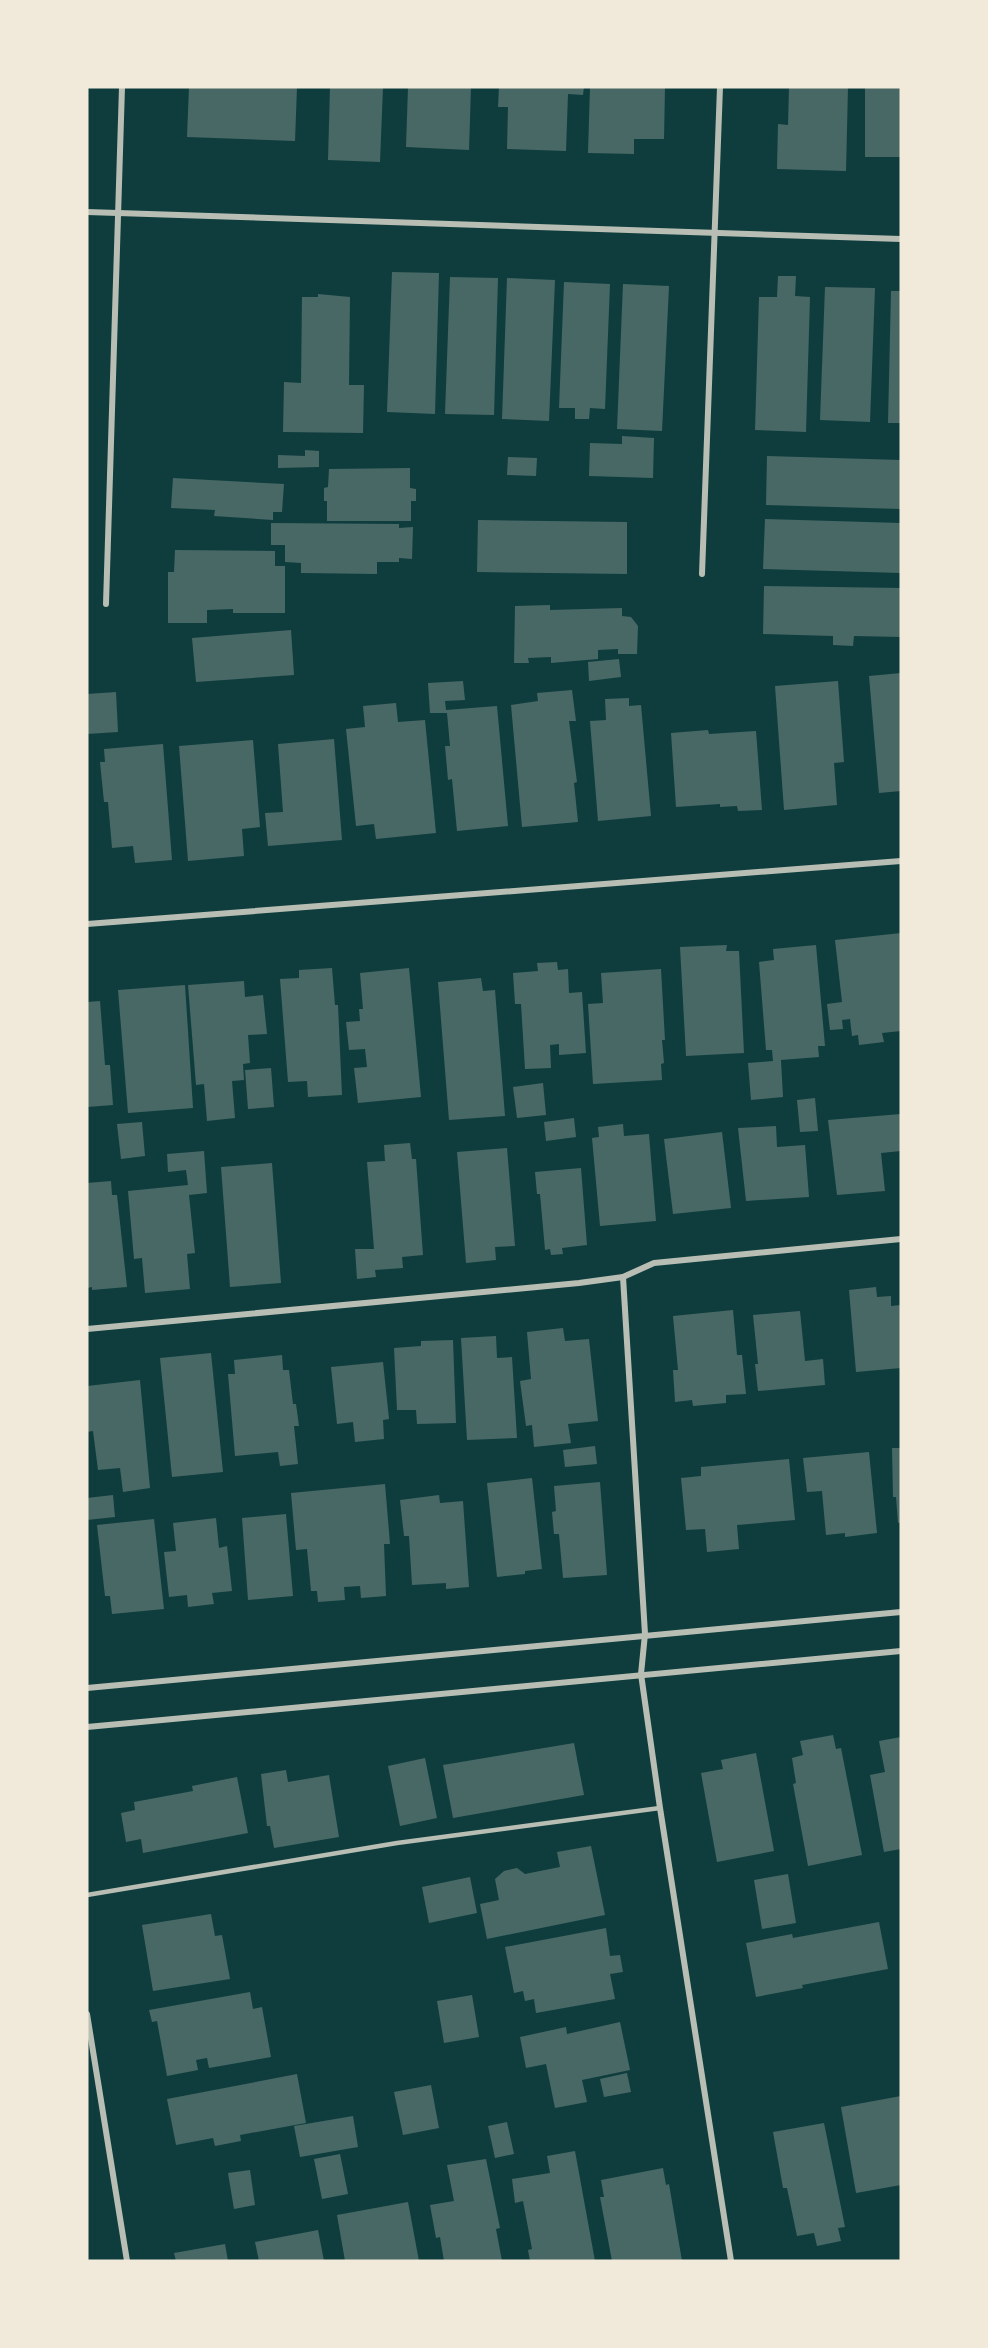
<svg xmlns="http://www.w3.org/2000/svg" width="988" height="2348" viewBox="0 0 988 2348" font-family="'Zilla Slab',serif">
<style>
.building{fill:#486865}
.lines{fill:none;stroke-linecap:round;stroke-linejoin:round}
.service{stroke:#b8beb3;stroke-width:4.5}
.minor{stroke:#b8beb3;stroke-width:6}
</style>
<rect width="100%" height="100%" fill="#0f3d3e"/>
<!-- building -->
<g class="building">
<path d="M189 87H297L295 141 187 137Z"/>
<path d="M330 87H383L380 162 328 160Z"/>
<path d="M408 87H471L469 150 406 147Z"/>
<path d="M499 87H584L583 95 568 94 566 151 507 149 508 107H498Z"/>
<path d="M590 87H665L664 139H634V154L588 153Z"/>
<path d="M789 87H848L846 171 777 169 778 124 788 125Z"/>
<rect x="865" y="87" width="36" height="70"/>
<path d="M392 272 439 273 435 414 387 412Z"/>
<path d="M778 276H796L795 296 810 297 806 432 755 430 759 297H777Z"/>
<path d="M450 277 498 278 494 415 445 414Z"/>
<path d="M507 278 555 280 549 421 502 419Z"/>
<path d="M564 282 610 284 605 409 590 408 589 419H575V408H559Z"/>
<path d="M623 284 669 286 662 431 617 429Z"/>
<path d="M825 287 875 288 870 422 820 420Z"/>
<path d="M891 291H901V423H888Z"/>
<path d="M318 294 350 297 349 385H364L363 433 283 432 284 382 301 383 302 297H318Z"/>
<path d="M622 436 654 438 653 478 589 476 590 443 622 444Z"/>
<path d="M305 450 319 451V467L278 468V455L305 456Z"/>
<path d="M767 456 901 460V509L766 505Z"/>
<path d="M508 457 537 458 536 476 507 475Z"/>
<path d="M410 468V488L416 489V501H411V521H327V501H324V488L328 487 329 469Z"/>
<path d="M173 478 284 484 282 512H273V520L214 516 215 510 171 508Z"/>
<path d="M765 519 901 523V573L763 569Z"/>
<path d="M478 520 627 522V574L477 572Z"/>
<path d="M271 523 399 524V528L413 527 412 559 399 558V562H377V574L301 573V563L285 562V545H271Z"/>
<path d="M175 550 275 551V566H285V613H233V609L207 610V623H168V572H174Z"/>
<path d="M764 586 901 588V637L854 636 853 646 833 645V636L763 634Z"/>
<path d="M550 605V610L622 608V616L631 617 638 626 637 654H618V649L598 650V659L551 663V657L528 658 529 663H514L515 606Z"/>
<path d="M291 630 294 675 196 682 192 638Z"/>
<path d="M619 659 621 677 589 681 588 662Z"/>
<path d="M901 673V791L879 793 869 676Z"/>
<path d="M463 681 465 700 445 701 446 710 497 706 508 826 457 831 452 779 448 780 445 746H450L447 713H430L428 683Z"/>
<path d="M838 681 844 762 834 763 837 805 784 810 775 686Z"/>
<path d="M572 690 576 721H569L577 782 574 783 578 822 522 827 511 705 538 701 537 693Z"/>
<path d="M116 692 118 732 87 734V694Z"/>
<path d="M629 698V706L641 705 651 816 598 821 590 721 606 720 605 699Z"/>
<path d="M396 703 398 722 425 720 436 833 376 839 374 824 356 826 346 729 365 727 363 706Z"/>
<path d="M708 730 709 734 756 731 762 810 738 811 737 806 720 807V804L676 807 671 733Z"/>
<path d="M334 739 342 840 268 846 265 813 283 812 278 744Z"/>
<path d="M253 740 260 827 242 829 244 856 188 861 179 746Z"/>
<path d="M163 744 172 860 135 863 133 846 112 848 108 802H104L100 762H105L104 749Z"/>
<path d="M901 933V1031L882 1033 884 1042 859 1045 858 1035 852 1036 850 1019 842 1020 843 1029 830 1030 827 1004 842 1002 835 940Z"/>
<path d="M727 945 726 951H739L744 1053 686 1056 680 947Z"/>
<path d="M816 945 825 1046H818L819 1057 781 1060 783 1097 751 1100 748 1063 773 1061 772 1050H766L759 962 774 960 773 949Z"/>
<path d="M557 962 558 970 568 969 569 993 582 992 586 1053 559 1055V1044L550 1045 551 1068 525 1069 521 1004H515L513 973 538 971 537 963Z"/>
<path d="M332 968 335 1005H338L342 1095 308 1097 307 1081 288 1082 280 979 299 978V970Z"/>
<path d="M409 968 421 1097 358 1103 354 1068 367 1067 365 1049 349 1050 346 1022 360 1021 359 1009H363L360 973Z"/>
<path d="M661 969 665 1040H662L664 1063 661 1064 662 1080 593 1084 588 1004 603 1003 601 973Z"/>
<path d="M481 978 483 991 495 990 505 1116 449 1120 438 982Z"/>
<path d="M244 981 245 997 263 995 267 1034 248 1035 250 1063 243 1064 244 1080 232 1081 235 1118 207 1121 204 1084 196 1085 188 985Z"/>
<path d="M185 985 193 1108 128 1113 118 990Z"/>
<path d="M100 1001 105 1065H110L113 1105 87 1107V1002Z"/>
<path d="M271 1068 274 1107 248 1109 245 1070Z"/>
<path d="M543 1083 546 1115 517 1118 513 1087Z"/>
<path d="M815 1098 818 1131 800 1132 797 1100Z"/>
<path d="M901 1114V1151L881 1153 885 1191 837 1195 828 1120Z"/>
<path d="M574 1118 576 1137 546 1141 544 1122Z"/>
<path d="M142 1122 145 1156 121 1159 117 1124Z"/>
<path d="M623 1124 624 1136 649 1134 656 1221 600 1226 592 1138 599 1137 598 1127Z"/>
<path d="M776 1126 777 1147 805 1145 809 1197 746 1201 738 1128Z"/>
<path d="M722 1132 731 1208 673 1214 664 1139Z"/>
<path d="M410 1143 412 1159H416L423 1255 402 1257 403 1268 375 1270 376 1277 357 1279 355 1249H374L367 1162 385 1161 384 1145Z"/>
<path d="M507 1148 515 1246 495 1247 496 1260 466 1263 457 1152Z"/>
<path d="M204 1151 207 1193 189 1195 195 1253 187 1254 190 1289 145 1293 142 1258 134 1259 128 1191 188 1185 186 1170 168 1172 167 1154Z"/>
<path d="M272 1163 281 1283 230 1287 221 1167Z"/>
<path d="M581 1168 587 1245 562 1248 563 1254 551 1255 550 1249 545 1250 540 1194H537L535 1172Z"/>
<path d="M111 1181 112 1195H117L127 1287 92 1290V1287L87 1288V1183Z"/>
<path d="M876 1287 877 1297 891 1296V1306L901 1305V1368L856 1372 849 1290Z"/>
<path d="M733 1310 737 1355H742L746 1394 726 1395V1403L693 1406 692 1400 675 1402 673 1370H678L673 1316Z"/>
<path d="M800 1311 805 1361 823 1359 825 1385 758 1391 755 1364H758L753 1315Z"/>
<path d="M563 1328 565 1341 589 1339 598 1421 568 1424 571 1443 534 1447 532 1425 526 1426 520 1381 531 1379 527 1332Z"/>
<path d="M496 1336 497 1358 512 1357 517 1438 467 1440 461 1338Z"/>
<path d="M453 1340 456 1423 417 1424 416 1410H397L394 1348 421 1346V1341Z"/>
<path d="M211 1353 223 1472 172 1477 160 1358Z"/>
<path d="M282 1355 283 1370H289L293 1404H296L299 1426H294L298 1464 280 1466 278 1452 235 1456 228 1374H235L234 1360Z"/>
<path d="M383 1362 389 1419 383 1420 384 1439 355 1442 353 1422 337 1424 331 1367Z"/>
<path d="M140 1380 150 1488 123 1492 120 1468 98 1470 93 1431 87 1432V1386Z"/>
<path d="M595 1446 597 1464 565 1467 563 1450Z"/>
<path d="M892 1448H901V1522L898 1523 896 1497H893Z"/>
<path d="M869 1452 877 1533 845 1537V1533L826 1535 822 1491 807 1492 803 1458Z"/>
<path d="M789 1459 795 1520 737 1525 739 1549 707 1552 705 1529 686 1530 681 1478 701 1476V1467Z"/>
<path d="M532 1478 542 1569 525 1571V1574L497 1577 487 1483Z"/>
<path d="M600 1482 607 1575 563 1578 559 1534H554L552 1512 556 1511 554 1486Z"/>
<path d="M385 1484 390 1544H384L386 1596 361 1598 360 1586 344 1587 345 1600 318 1602 317 1591H311L307 1549 296 1550 291 1493Z"/>
<path d="M113 1495 115 1517 87 1520V1498Z"/>
<path d="M439 1495 440 1503 463 1501 469 1587 446 1589V1583L412 1585 409 1536H404L400 1500Z"/>
<path d="M286 1514 293 1596 248 1600 242 1518Z"/>
<path d="M216 1518 219 1548 227 1546 232 1591 212 1593 214 1604 188 1607 187 1595 169 1597 164 1552 176 1551 173 1523Z"/>
<path d="M154 1519 164 1609 112 1614 110 1596H105L97 1525Z"/>
<path d="M833 1735 836 1749 841 1748 862 1855 808 1866 793 1784 796 1783 792 1758 803 1755 800 1741Z"/>
<path d="M901 1737V1849L884 1852 870 1775 885 1772 879 1741Z"/>
<path d="M574 1743 584 1795 453 1818 443 1765Z"/>
<path d="M756 1753 774 1851 717 1862 701 1773 723 1769 721 1760Z"/>
<path d="M425 1758 437 1818 400 1826 388 1766Z"/>
<path d="M286 1770 288 1782 329 1775 339 1837 274 1848 270 1826H267L261 1774Z"/>
<path d="M237 1777 248 1833 143 1853 141 1839 126 1842 121 1813 135 1810 134 1802 193 1791 192 1786Z"/>
<path d="M591 1846 605 1915 487 1939 480 1904 499 1900 495 1879 504 1871 517 1868 525 1874 560 1867 557 1852Z"/>
<path d="M788 1874 796 1923 762 1929 754 1880Z"/>
<path d="M470 1877 477 1913 429 1923 422 1887Z"/>
<path d="M211 1914 215 1936 222 1935 230 1979 153 1991 142 1925Z"/>
<path d="M879 1922 888 1969 802 1985 803 1988 756 1997 746 1943 792 1934 793 1938Z"/>
<path d="M606 1928 610 1956 620 1955 623 1972 610 1974 615 1999 536 2013 534 1999 525 2001 523 1991 514 1993 505 1947Z"/>
<path d="M250 1992 253 2009 262 2007 271 2057 209 2068 207 2058 196 2060 198 2070 167 2076 157 2021 152 2022 149 2010Z"/>
<path d="M472 1995 479 2037 444 2043 437 2001Z"/>
<path d="M620 2022 630 2070 582 2080 587 2102 555 2108 546 2064 526 2068 520 2037 566 2027 567 2034Z"/>
<path d="M627 2073 631 2092 604 2097 600 2079Z"/>
<path d="M297 2074 306 2123 240 2135 241 2141 215 2146 213 2138 176 2145 167 2099Z"/>
<path d="M431 2085 439 2128 403 2135 394 2092Z"/>
<path d="M901 2096V2185L856 2193 841 2107Z"/>
<path d="M353 2116 358 2147 300 2157 294 2126Z"/>
<path d="M507 2122 514 2154 495 2158 488 2126Z"/>
<path d="M824 2123 845 2227 838 2228 841 2241 817 2246 814 2233 797 2236 787 2188H783L773 2132Z"/>
<path d="M575 2151 595 2261H530L528 2250 532 2249 523 2201 515 2203 512 2179 550 2173 547 2156Z"/>
<path d="M340 2154 348 2194 322 2199 314 2159Z"/>
<path d="M486 2159 500 2228 496 2229 502 2261H444L440 2237 436 2238 430 2205 454 2201 447 2165Z"/>
<path d="M663 2168 666 2185 669 2184 682 2261H612L600 2197H604L601 2180Z"/>
<path d="M250 2170 255 2205 234 2209 228 2173Z"/>
<path d="M408 2202 419 2261H345L337 2215Z"/>
<path d="M318 2230 324 2261H259L255 2242Z"/>
<path d="M225 2244 228 2261H176L174 2253Z"/>
</g>
<g class="lines">
<!-- service -->
<path class="service" d="M87 1895 397 1843 660 1808"/>
<!-- minor -->
<g class="minor">
<path d="M87 212 901 239"/>
<path d="M702 574 720 87"/>
<path d="M106 604 122 87"/>
<path d="M87 924 901 861"/>
<path d="M623 1277 645 1634 641 1674 660 1808 731 2261"/>
<path d="M87 1329 579 1283 623 1277 654 1263 901 1239"/>
<path d="M87 1688 901 1612"/>
<path d="M87 1727 901 1651"/>
<path d="M87 2014 127 2261"/>
</g>
</g>
<!-- border -->
<rect width="988" height="2348" fill="none" stroke="#f1e9da" stroke-width="177"/>
</svg>
